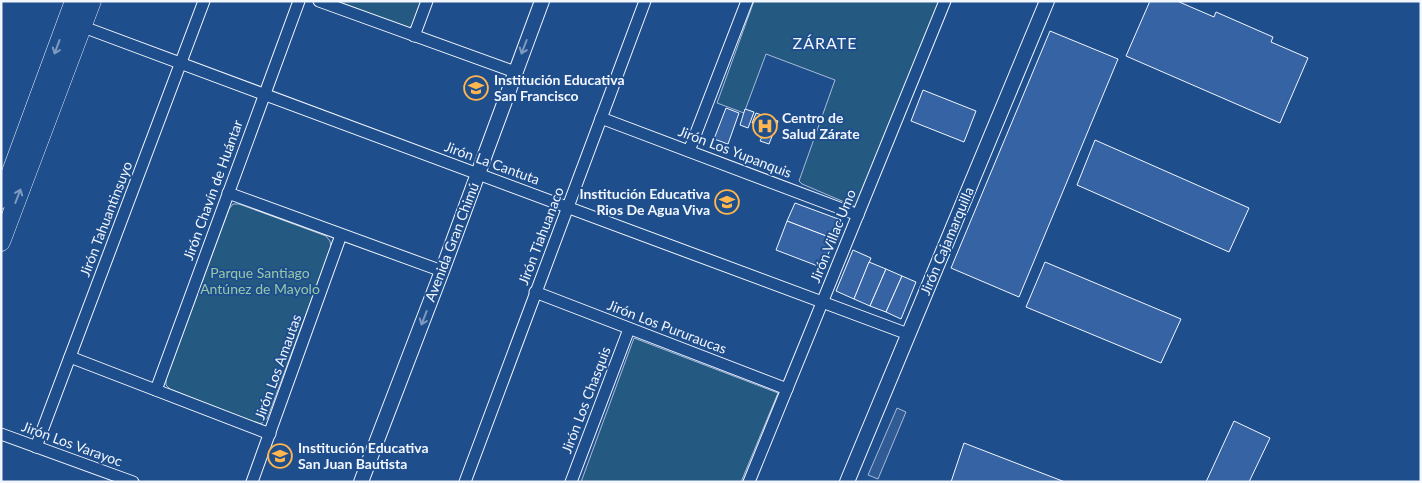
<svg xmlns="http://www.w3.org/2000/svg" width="1422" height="483" viewBox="0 0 1422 483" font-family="Lato,sans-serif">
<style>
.green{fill:#245a82;stroke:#a8bbd7}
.parking{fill:#305b95;stroke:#a8bbd7}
.building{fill:#3563a3;stroke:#f2f6ff}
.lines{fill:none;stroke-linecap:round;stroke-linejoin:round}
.minor-casing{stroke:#f2f6ff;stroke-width:13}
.tertiary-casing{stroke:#f2f6ff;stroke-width:16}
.primary-casing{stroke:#f2f6ff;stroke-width:19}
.minor{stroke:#1f4e8c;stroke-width:11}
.tertiary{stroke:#1f4e8c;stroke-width:14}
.primary{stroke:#1f4e8c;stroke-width:18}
.oneway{stroke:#7e9ac0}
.labels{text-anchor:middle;stroke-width:4;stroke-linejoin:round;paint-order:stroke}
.poi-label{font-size:14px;font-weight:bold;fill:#f2f6ff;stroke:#1f4e8c;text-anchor:start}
.street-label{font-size:14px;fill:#f2f6ff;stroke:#1f4e8c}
.park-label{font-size:14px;fill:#97c8a6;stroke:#1f4e8c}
.quarter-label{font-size:16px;letter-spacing:1px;fill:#f2f6ff;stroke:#1f4e8c}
</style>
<rect width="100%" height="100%" fill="#1f4e8c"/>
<!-- green -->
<g class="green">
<path d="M332 1H422L413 24 409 28Z"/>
<path d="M754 1H940L856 207 802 184 799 181 835 80 766 54 744 113 717 103Z"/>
<path d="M233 204H239L326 236 330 241 331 247 267 419 262 423 258 424 170 389 166 385V379L229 209Z"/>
<path d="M634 338 778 393 741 482H581Z"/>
</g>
<!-- parking -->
<path class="parking" d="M897 408 906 412 878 479 868 475Z"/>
<!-- building -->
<g class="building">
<path d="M1150 1H1177L1214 17 1216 12 1273 37 1271 42 1308 58 1280 123 1126 56Z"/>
<path d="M1050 31 1118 59 1019 297 951 268Z"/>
<path d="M923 90 976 111 964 142 911 121Z"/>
<path d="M726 108 739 113 728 144 714 139Z"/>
<path d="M745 109 754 112 748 128 740 125Z"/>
<path d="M756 113 778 121 769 144 760 141 764 133 755 130 757 125 752 123Z"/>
<path d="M1095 140 1249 208 1229 252 1077 185Z"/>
<path d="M795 203 841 220 834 239 787 221Z"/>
<path d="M787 221 834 239 823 268 776 250Z"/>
<path d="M853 250 871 258 854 299 836 291Z"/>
<path d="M869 262 886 269 870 306 854 299Z"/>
<path d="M1045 262 1181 319 1161 363 1026 307Z"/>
<path d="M886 269 902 276 886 312 870 306Z"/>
<path d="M902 276 916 282 901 319 886 312Z"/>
<path d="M1234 421 1270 438 1249 482H1206Z"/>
<path d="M964 443 1065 482H951Z"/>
</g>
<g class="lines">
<!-- minor casing -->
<g class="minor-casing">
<g id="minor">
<path d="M319 1 515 72"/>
<path d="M78 25 908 334"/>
<path d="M414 36 427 1"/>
<path d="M601 118 858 215"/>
<path d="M689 151 747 1"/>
<path d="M228 193 442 271"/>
<path d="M535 292 787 389"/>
<path d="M70 357 270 434"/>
<path d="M156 390 299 1"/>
<path d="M1 434 133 482"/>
<path d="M36 447 204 1"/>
<path d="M252 482 341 235"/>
<path d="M465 482 645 1"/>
<path d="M571 482 629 329"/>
<path d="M749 482 945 1"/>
</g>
</g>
<!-- tertiary casing -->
<g class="tertiary-casing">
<g id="tertiary">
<path d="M361 482 442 271 542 1"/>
<path d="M847 482 1047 1"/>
</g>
</g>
<!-- primary casing -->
<g class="primary-casing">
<g id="primary">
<path d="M1 199 74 1"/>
<path d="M1 242 92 1"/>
</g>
</g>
<!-- minor -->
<use href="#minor" class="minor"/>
<!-- tertiary -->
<use href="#tertiary" class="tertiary"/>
<!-- primary -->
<use href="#primary" class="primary"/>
</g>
<!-- one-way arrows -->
<defs><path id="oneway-shaft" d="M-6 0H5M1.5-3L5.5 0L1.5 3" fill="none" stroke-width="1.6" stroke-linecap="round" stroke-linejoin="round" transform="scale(1.25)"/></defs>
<g class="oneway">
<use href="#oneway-shaft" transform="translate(57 47) rotate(110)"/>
<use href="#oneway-shaft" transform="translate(524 47) rotate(111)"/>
<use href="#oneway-shaft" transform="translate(18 196) rotate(-69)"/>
<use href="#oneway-shaft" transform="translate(424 318) rotate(111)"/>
</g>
<!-- icons -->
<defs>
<g id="school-ring" transform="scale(1.25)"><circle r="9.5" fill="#1f4e8c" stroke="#ffb74d" stroke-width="1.5"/><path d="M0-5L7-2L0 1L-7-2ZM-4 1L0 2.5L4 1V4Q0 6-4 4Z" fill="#ffb74d"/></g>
<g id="hospital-ring" transform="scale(1.25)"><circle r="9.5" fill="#1f4e8c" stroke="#ffb74d" stroke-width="1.5"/><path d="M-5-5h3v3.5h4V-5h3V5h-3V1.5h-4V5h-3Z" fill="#ffb74d"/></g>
</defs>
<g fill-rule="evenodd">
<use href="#school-ring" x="476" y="88"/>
<use href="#hospital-ring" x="765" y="126"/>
<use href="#school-ring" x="727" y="202"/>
<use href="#school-ring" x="280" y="456"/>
</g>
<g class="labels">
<!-- poi labels -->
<g class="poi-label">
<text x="494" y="85">Institución Educativa<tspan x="494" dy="16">San Francisco</tspan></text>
<text x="782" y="123">Centro de<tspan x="782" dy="16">Salud Zárate</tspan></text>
<text x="710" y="199" text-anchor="end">Institución Educativa<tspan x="710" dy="16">Rios De Agua Viva</tspan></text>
<text x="298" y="453">Institución Educativa<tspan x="298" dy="16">San Juan Bautista</tspan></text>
</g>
<!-- street labels -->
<g class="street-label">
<text transform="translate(735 152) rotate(21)" y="5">Jirón Los Yupanquis</text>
<text transform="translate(492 163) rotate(20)" y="5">Jirón La Cantuta</text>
<text transform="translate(213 190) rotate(-70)" y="5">Jirón Chavín de Huántar</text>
<text transform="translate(106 219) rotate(-69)" y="5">Jirón Tahuantinsuyo</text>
<text transform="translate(541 236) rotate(-69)" y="5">Jirón Tiahuanaco</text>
<text transform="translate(833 236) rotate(-68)" y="5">Jirón Villac Umo</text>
<text transform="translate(947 241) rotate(-67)" y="5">Jirón Cajamarquilla</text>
<text transform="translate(452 242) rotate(-69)" y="5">Avenida Gran Chimú</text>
<text transform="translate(667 327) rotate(21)" y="5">Jirón Los Pururaucas</text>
<text transform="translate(278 367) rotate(-70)" y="5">Jirón Los Amautas</text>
<text transform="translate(586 400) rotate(-69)" y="5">Jirón Los Chasquis</text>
<text transform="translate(72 444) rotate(20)" y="5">Jirón Los Varayoc</text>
</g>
<!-- park labels -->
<g class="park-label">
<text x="260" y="278">Parque Santiago<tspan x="260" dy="16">Antúnez de Mayolo</tspan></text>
</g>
<!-- quarter labels -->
<g class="quarter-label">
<text x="825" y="49">ZÁRATE</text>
</g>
</g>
<!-- border -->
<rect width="1422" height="483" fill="none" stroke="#f2f6ff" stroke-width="5"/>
</svg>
